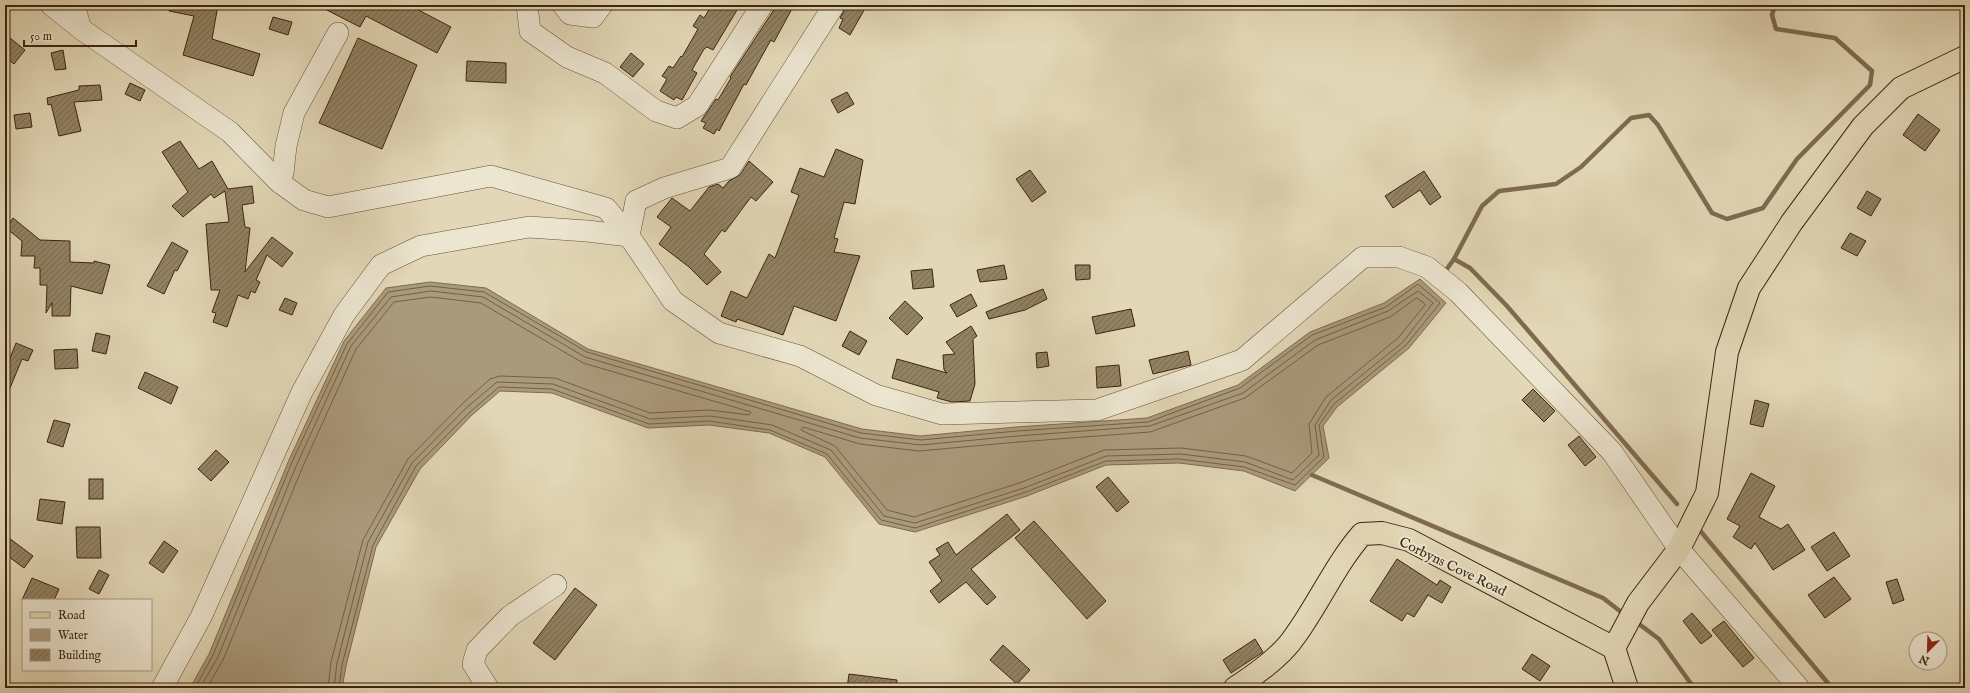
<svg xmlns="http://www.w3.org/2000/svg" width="1970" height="693" viewBox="0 0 1970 693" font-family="'IM FELL English',serif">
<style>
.water{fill:#aa9a7c;stroke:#7e6b4f}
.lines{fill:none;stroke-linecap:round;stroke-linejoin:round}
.shore{stroke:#736044;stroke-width:1}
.stream{stroke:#7e6b4f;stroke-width:4.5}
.building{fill:url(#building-hatch);stroke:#3c250c}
.minor-casing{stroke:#665236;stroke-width:22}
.major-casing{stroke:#3c250c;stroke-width:24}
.minor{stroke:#ece5d0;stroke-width:21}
.major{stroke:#e2d7b6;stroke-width:22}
.labels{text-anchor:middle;stroke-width:4;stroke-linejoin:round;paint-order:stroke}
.street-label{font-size:14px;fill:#3c250c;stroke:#ece5d0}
</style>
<defs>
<pattern id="building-hatch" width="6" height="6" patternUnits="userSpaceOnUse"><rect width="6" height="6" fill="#928264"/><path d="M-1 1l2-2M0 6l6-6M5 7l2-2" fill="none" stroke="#786a51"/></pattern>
</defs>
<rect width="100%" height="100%" fill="#e2d7b6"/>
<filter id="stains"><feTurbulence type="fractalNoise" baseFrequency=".005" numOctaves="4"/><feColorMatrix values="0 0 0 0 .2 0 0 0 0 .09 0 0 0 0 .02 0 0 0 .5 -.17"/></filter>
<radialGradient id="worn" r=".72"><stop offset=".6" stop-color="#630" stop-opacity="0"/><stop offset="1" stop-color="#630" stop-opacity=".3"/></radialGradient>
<!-- water -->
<path class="water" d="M1420 279 1446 303 1409 348 1337 407 1323 426 1329 458 1295 491 1244 471 1179 463 1106 465 1027 496 915 532 879 524 825 457 769 433 709 425 648 428 552 393 500 391 472 415 420 469 376 547 346 666 342 688H190L209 654 289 460 344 341 386 288 430 282 486 288 588 349 862 429 920 436 1016 427 1147 418 1238 385 1310 332 1384 303Z"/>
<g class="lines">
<!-- shore -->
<g class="shore">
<path d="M1417 298 1424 303 1425 305 1398 338 1326 397 1309 424 1312 453 1292 473 1246 456 1181 448 1104 450 1022 482 914 517 887 510 835 446 801 430 803 427 860 444 919 451 1018 442 1150 432 1245 398 1318 345 1390 317Z"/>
<path d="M195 688 213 655 292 462 347 344 388 292 430 286 484 292 587 352 861 433 921 440 1017 431 1148 422 1240 388 1312 335 1386 307 1418 284 1440 303 1406 345 1334 404 1319 425 1324 457 1295 485 1244 467 1179 459 1106 461 1026 492 915 528 881 520 827 454 770 430 709 421 649 424 552 389 499 387 470 412 416 466 373 545 342 665 339 688"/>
<path d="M200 688 218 657 297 464 351 346 391 297 431 291 483 297 585 357 860 438 921 445 1017 436 1150 426 1243 393 1315 340 1388 311 1418 291 1433 303 1403 342 1331 400 1315 425 1319 455 1293 480 1245 462 1181 454 1106 456 1024 488 915 523 884 516 831 450 772 425 710 416 650 419 553 384 497 382 466 408 412 463 368 542 337 663 334 688"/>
<path d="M207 688 223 660 303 466 356 349 394 302 431 297 481 303 583 363 751 412 749 415 709 410 650 413 555 378 500 376 490 379 463 403 408 459 363 540 331 662 328 688"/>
</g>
<!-- stream -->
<g class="stream">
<path d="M1454 259 1482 206 1499 191 1556 184 1581 167 1631 118 1649 115 1658 125 1712 213 1727 219 1763 208 1797 159 1870 85 1872 71 1835 38 1776 29 1772 15 1775 5"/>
<path d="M1444 273 1454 259 1470 268 1507 306 1677 504"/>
<path d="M1312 475 1603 598 1625 615"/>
<path d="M1697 527 1832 688"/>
<path d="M1635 621 1659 639 1694 688"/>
</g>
</g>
<!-- building -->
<g class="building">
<path d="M170 5H218L212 39 260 54 253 76 183 55 194 16 169 11Z"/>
<path d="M317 5H409L451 27 437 53 366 16 360 27Z"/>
<path d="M712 5H740L713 50 707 47 704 49 692 70 697 73 682 100 676 97 674 100 660 91 667 79 662 76 669 66 673 68 681 56 682 57 698 29 693 26 700 15 704 18Z"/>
<path d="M777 5H794L774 42 771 40 768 45 746 85 744 84 719 131 717 129 714 134 703 128 706 123 701 121 716 99 718 100 731 78 730 77Z"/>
<path d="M847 5H867L850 35 839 28 843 19 840 18Z"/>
<path d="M273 17 292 22 288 35 269 29Z"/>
<path d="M5 34 25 50 14 64 5 57Z"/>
<path d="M358 38 417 65 382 149 319 123Z"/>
<path d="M63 50 66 69 55 70 51 53Z"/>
<path d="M631 53 644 64 633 77 620 67Z"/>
<path d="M467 61 506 63V83L466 81Z"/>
<path d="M130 83 145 90 140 101 125 94Z"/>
<path d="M100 85 102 100 74 102 81 131 59 136 51 104 48 105 47 98 79 90V86Z"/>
<path d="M847 92 854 104 838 113 831 100Z"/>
<path d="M30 113 32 127 16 129 14 115Z"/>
<path d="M1918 114 1940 130 1925 151 1903 135Z"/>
<path d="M180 141 199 169 212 161 228 189 252 186 254 203 242 205 245 227 250 228 245 272 272 237 293 253 282 267 267 255 256 280 260 282 255 293 251 291 248 299 238 295 227 327 213 322 216 313 212 312 220 290H211L206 224 229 222 225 191 214 198 211 194 183 217 172 206 188 192 162 152Z"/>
<path d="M836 149 863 160 855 204 844 202 834 238 838 239 834 252 860 256 836 321 794 306 783 335 737 319 736 322 721 316 731 291 747 298 769 254 775 258 799 195 791 192 800 168 824 177Z"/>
<path d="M749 161 773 182 756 201 751 197 725 232 722 230 704 254 721 272 707 285 689 267 659 244 671 227 657 217 672 198 690 211 709 187 718 184 723 188 729 181 740 175Z"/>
<path d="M1030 170 1046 192 1032 202 1016 179Z"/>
<path d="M1424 171 1441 197 1430 205 1420 190 1393 208 1385 196Z"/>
<path d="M1867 191 1881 199 1871 216 1857 208Z"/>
<path d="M13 218 40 240 70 241V262L94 263V261L110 265 102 294 71 286 70 316H52V303L46 313 47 285H40V268H34L35 256H21L22 241 6 228Z"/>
<path d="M1850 233 1866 241 1857 256 1841 248Z"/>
<path d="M172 242 188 251 177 271 175 270 164 294 147 286Z"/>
<path d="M1004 265 1007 279 980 282 977 270Z"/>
<path d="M1075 265H1090V279L1076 280Z"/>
<path d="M932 269 934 287 913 289 911 271Z"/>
<path d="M1043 289 1047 299 1025 310 989 319 986 312Z"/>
<path d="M971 294 977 306 957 317 950 305Z"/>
<path d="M285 298 297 303 292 315 279 310Z"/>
<path d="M905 301 923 318 907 335 889 318Z"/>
<path d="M1131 309 1135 326 1096 334 1092 317Z"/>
<path d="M971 326 977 336 973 339 975 384 970 401 952 402 937 398 939 392 892 378 897 359 947 373 944 370 943 355 955 354 946 342Z"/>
<path d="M850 331 867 341 859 355 842 346Z"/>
<path d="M96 333 110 336 106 354 92 351Z"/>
<path d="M16 343 33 350 28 361 22 359 5 400V371Z"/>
<path d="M77 349 78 368 55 369 54 350Z"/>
<path d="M1188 351 1191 365 1153 374 1149 360Z"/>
<path d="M1047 352 1049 366 1037 368 1036 353Z"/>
<path d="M1119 365 1121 386 1097 388 1096 367Z"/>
<path d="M145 372 178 387 171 404 138 388Z"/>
<path d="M1533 389 1555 411 1544 422 1522 400Z"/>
<path d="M1755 400 1769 404 1763 427 1750 424Z"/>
<path d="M54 420 70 424 63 447 47 442Z"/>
<path d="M1579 436 1596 457 1585 466 1568 445Z"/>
<path d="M216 450 229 462 211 481 198 469Z"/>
<path d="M1751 473 1775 486 1759 517 1781 529 1788 524 1805 550 1773 570 1755 543 1751 549 1733 537 1740 526 1727 519Z"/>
<path d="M1108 477 1129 502 1117 512 1096 487Z"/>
<rect x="89" y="479" width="14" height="20"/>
<path d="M40 499 65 502 62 524 37 520Z"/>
<path d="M1007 514 1020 530 971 569 996 597 987 605 966 582 939 603 930 591 942 581 929 562 940 555 936 549 948 542 956 555Z"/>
<path d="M1034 521 1106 601 1087 619 1015 538Z"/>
<path d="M76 527H100L101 558H77Z"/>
<path d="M1834 532 1850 556 1827 571 1811 547Z"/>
<path d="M5 535 33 556 24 568 5 554Z"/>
<path d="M164 541 178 551 163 573 149 563Z"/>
<path d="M1397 559 1437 585 1440 580 1451 587 1442 603 1428 595 1414 617 1407 613 1402 621 1370 601Z"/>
<path d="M99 570 109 575 99 594 89 589Z"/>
<path d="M1834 577 1851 599 1825 618 1808 595Z"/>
<path d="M32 578 59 589 54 600H22Z"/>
<path d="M1897 579 1904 600 1893 604 1886 582Z"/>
<path d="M575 588 597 605 555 660 533 643Z"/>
<path d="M1692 613 1712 636 1701 644 1683 621Z"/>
<path d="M1724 621 1754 658 1743 667 1712 630Z"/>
<path d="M1255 639 1263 652 1231 673 1223 660Z"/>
<path d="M1003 645 1030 670 1017 684 990 660Z"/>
<path d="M1532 654 1550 666 1540 681 1522 669Z"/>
<path d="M849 674 897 680 896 688H847Z"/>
</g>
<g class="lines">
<!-- minor casing -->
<g class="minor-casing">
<g id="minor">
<path d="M51 5 81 29"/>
<path d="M74 5 81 29 230 132 279 182 304 200 328 207 491 176 606 208 629 236 636 201 664 188 730 168 834 5"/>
<path d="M527 5 530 31 567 57 605 73 656 111 677 118 697 106 762 5"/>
<path d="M563 5 570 14 593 17 602 5"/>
<path d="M279 182 283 173 286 146 294 113 338 33"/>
<path d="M162 688 201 617 302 392 344 315 381 265 421 246 529 227 587 231 629 236 673 301 719 333 800 356 876 395 942 414 1097 410 1242 360 1363 257H1399L1427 267 1458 292 1612 452 1679 549 1799 688"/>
<path d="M488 688 473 664 477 650 510 616 556 585"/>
</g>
</g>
<!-- major casing -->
<g class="major-casing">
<g id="major">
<path d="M1235 688C1255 675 1282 656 1295 636 1319 603 1335 565 1362 534L1382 533 1409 540 1614 648"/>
<path d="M1627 688 1614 648 1638 603 1679 549 1707 493 1727 352 1749 288 1792 222 1863 126 1901 88 1965 57"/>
</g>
</g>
<!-- minor -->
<use href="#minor" class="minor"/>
<!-- major -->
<use href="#major" class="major"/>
</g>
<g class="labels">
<!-- street labels -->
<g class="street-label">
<text transform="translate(1453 566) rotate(26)" y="5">Corbyns Cove Road</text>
</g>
</g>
<!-- margin -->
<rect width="1970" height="693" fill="none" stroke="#e2d7b6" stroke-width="20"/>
<rect x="6" y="6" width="1958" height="681" fill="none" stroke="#3c250c" stroke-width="2"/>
<rect x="10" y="10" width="1950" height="673" fill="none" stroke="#3c250c"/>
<!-- legend -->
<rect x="22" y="599" width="130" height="72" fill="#ece5d0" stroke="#a69882"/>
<rect x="30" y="612" width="20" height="6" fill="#e2d7b6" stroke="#a69882"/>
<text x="58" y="619" font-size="12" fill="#3c250c">Road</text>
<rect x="30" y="629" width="20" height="12" fill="#aa9a7c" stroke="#a69882"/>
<text x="58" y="639" font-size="12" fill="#3c250c">Water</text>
<rect x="30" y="649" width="20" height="12" fill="url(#building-hatch)" stroke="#a69882"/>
<text x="58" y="659" font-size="12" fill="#3c250c">Building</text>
<!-- north arrow -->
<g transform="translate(1928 651) rotate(203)"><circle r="19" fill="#ece5d0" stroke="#a69882"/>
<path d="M0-3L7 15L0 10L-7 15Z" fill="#8f2418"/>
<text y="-6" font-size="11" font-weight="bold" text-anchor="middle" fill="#3c250c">N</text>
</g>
<!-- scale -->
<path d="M24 40v6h112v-6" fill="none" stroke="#3c250c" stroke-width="2"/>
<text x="30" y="40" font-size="12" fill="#3c250c" stroke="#ece5d0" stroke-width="3" paint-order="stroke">50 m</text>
<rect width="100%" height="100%" filter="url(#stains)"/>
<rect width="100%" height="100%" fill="url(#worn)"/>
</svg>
